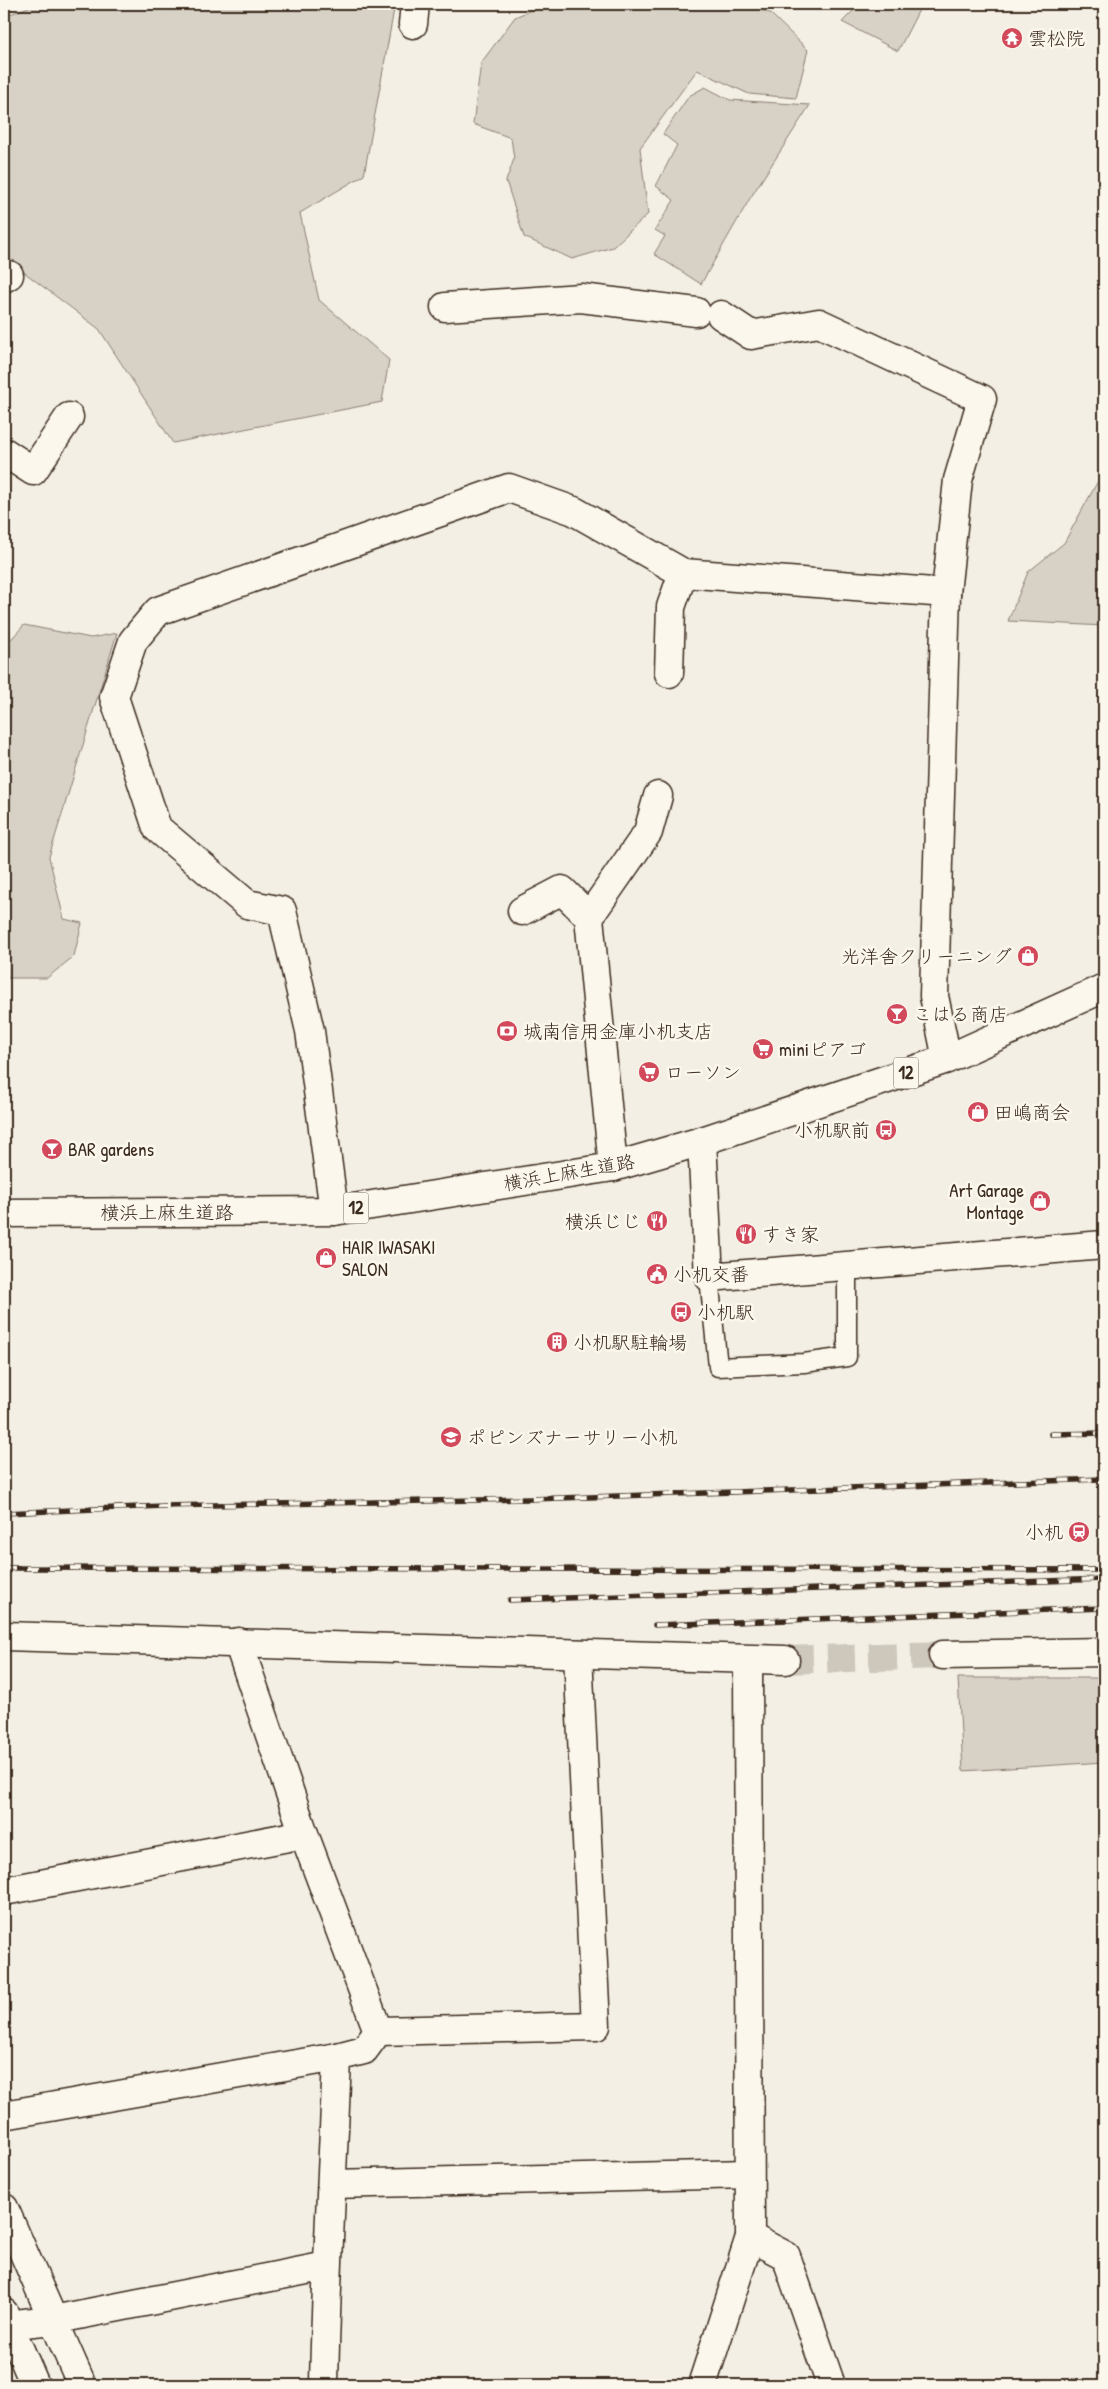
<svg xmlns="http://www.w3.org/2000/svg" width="1108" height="2389" viewBox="0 0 1108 2389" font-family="'Patrick Hand','Klee One',sans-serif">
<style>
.green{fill:#d8d1c6;stroke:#8a7e72}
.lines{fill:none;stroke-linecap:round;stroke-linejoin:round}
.street-tunnel{stroke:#cec8bc;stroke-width:28;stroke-dasharray:28 14;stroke-linecap:butt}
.lane-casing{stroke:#3b2a1e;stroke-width:21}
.street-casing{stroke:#3b2a1e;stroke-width:31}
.primary-casing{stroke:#3b2a1e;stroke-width:31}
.lane{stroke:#fbf7ec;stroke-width:18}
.street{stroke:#fbf7ec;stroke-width:28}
.primary{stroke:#fbf7ec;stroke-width:28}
.rail-casing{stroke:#3b2a1e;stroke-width:5.5}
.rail{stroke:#fbf7ec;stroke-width:4;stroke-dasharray:11;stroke-linecap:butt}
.labels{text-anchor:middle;stroke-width:5;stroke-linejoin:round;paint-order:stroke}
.shield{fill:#fbf7ec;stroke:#75685c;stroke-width:1}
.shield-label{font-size:18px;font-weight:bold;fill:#3b2a1e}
.poi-label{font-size:19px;fill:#3b2a1e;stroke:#fbf7ec;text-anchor:start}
.street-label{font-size:19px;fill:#3b2a1e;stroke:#fbf7ec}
</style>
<rect width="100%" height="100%" fill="#f3efe4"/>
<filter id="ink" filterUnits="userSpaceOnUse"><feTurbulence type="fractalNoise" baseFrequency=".02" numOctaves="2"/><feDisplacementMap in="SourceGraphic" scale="10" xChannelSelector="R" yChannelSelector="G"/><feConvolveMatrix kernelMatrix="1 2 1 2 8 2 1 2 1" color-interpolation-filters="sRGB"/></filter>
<g filter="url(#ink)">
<!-- green -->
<g class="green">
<path d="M36 4H395L364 175 300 213 319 300 389 360 382 402 173 443 99 329 4 257V10L8 15Z"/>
<path d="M545 4H744L770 13 808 50 796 98 749 94 697 70 640 148 648 214 613 247 572 259 524 237 506 181 514 159 511 138 473 124 481 63 515 17Z"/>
<path d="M860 4H922L898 51 842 22Z"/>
<path d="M705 87 730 100 810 105 749 200 701 284 654 254 665 236 655 230 674 200 656 186 677 145 663 134 689 96Z"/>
<path d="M1104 470V626L1008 621 1028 572 1064 543Z"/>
<path d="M24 625 91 638 117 633 49 857 64 919 82 923 74 956 47 978H4V647Z"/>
<path d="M958 1678H1104V1762L963 1771Z"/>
</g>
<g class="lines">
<!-- street-tunnel -->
<path class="street-tunnel" d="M785 1660 943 1655"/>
<!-- lane casing -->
<g class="lane-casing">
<path id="lane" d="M709 1277 718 1367 804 1363 847 1357V1265"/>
</g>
<!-- street casing -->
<g class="street-casing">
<g id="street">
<path d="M413 24 415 4"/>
<path d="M4 278 9 275"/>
<path d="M445 307 581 298 696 312"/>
<path d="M721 315 751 335 819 323 982 399 958 480 946 593"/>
<path d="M4 452 33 471 69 417"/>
<path d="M669 673 671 607 683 573"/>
<path d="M522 911 562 890 589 917 613 1167"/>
<path d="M589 917 648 832 658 796"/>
<path d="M702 1141 709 1277 1104 1245"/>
<path d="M334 1211 310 1031 282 911 247 904 157 828 114 697 133 641 158 611 509 488 574 511 683 573 946 593 934 996 947 1059"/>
<path d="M4 1636 785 1660"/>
<path d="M238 1642 304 1834 378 2031 364 2050 337 2057"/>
<path d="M943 1655 1104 1652"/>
<path d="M4 1891 304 1834"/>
<path d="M378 2031 596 2026 578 1654"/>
<path d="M4 2115 337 2057C333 2167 326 2276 324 2385"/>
<path d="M332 2184 749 2174"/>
<path d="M4 2208 82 2385"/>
<path d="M750 2237 786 2256 831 2385"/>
<path d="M4 2313 35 2385"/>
<path d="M4 2325 53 2320 327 2266"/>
<path d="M702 2385 750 2237 748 1660"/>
</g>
</g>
<!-- primary casing -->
<g class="primary-casing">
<path id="primary" d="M4 1213 334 1211 613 1167 702 1141 947 1059 1104 988"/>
</g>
<!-- lane -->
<use href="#lane" class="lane"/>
<!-- street -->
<use href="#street" class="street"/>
<!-- primary -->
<use href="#primary" class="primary"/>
<!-- rail casing -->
<g class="rail-casing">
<g id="rail">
<path d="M1051 1434 1104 1433"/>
<path d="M4 1513 163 1506 531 1499 1104 1479"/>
<path d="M4 1568 1104 1570"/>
<path d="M510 1600 1104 1579"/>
<path d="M655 1625 1104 1608"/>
</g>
</g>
<!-- rail -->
<use href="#rail" class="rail"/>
</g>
</g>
<!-- icons -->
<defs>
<g id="temple-disc" transform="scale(1.125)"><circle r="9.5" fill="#d1495b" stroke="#fbf7ec"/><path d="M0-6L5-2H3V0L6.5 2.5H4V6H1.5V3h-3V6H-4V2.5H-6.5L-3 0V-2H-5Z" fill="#fff"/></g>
<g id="shop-disc" transform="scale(1.125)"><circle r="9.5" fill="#d1495b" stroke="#fbf7ec"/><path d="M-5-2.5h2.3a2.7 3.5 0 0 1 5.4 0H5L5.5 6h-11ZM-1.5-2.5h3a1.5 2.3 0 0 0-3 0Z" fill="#fff"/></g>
<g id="bar-disc" transform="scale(1.125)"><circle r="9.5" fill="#d1495b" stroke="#fbf7ec"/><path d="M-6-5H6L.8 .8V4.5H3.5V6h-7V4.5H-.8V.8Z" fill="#fff"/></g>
<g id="bank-disc" transform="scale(1.125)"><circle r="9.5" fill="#d1495b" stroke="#fbf7ec"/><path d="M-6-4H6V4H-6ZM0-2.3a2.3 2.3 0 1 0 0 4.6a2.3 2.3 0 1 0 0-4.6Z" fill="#fff"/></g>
<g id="supermarket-disc" transform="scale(1.125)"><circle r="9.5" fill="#d1495b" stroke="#fbf7ec"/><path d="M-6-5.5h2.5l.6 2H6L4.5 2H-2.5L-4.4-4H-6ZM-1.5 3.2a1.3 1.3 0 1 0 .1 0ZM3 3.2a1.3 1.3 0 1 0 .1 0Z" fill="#fff"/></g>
<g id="bus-disc" transform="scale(1.125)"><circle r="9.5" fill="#d1495b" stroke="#fbf7ec"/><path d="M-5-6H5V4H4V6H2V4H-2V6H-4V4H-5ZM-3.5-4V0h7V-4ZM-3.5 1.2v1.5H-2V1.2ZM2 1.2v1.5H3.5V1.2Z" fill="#fff"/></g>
<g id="restaurant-disc" transform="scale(1.125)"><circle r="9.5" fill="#d1495b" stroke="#fbf7ec"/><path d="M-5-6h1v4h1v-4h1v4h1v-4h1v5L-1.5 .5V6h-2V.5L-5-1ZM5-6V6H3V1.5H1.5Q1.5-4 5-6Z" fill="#fff"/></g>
<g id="civic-disc" transform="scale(1.125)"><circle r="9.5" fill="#d1495b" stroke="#fbf7ec"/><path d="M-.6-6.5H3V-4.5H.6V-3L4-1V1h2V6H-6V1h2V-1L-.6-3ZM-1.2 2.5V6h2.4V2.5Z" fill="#fff"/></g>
<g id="building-disc" transform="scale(1.125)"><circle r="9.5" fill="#d1495b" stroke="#fbf7ec"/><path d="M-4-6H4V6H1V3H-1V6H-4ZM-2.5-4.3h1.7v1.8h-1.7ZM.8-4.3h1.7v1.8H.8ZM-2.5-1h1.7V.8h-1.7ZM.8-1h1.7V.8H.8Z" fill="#fff"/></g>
<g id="school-disc" transform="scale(1.125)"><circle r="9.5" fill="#d1495b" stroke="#fbf7ec"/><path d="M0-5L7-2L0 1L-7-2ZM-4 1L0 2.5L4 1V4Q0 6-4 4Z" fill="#fff"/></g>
<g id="station-disc" transform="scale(1.125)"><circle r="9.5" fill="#d1495b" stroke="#fbf7ec"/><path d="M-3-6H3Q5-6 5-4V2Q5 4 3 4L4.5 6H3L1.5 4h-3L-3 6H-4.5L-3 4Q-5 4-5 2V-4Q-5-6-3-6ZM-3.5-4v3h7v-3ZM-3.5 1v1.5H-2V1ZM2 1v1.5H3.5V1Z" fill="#fff"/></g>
</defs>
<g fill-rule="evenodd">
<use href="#temple-disc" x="1012" y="38"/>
<use href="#shop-disc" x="1028" y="956"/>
<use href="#bar-disc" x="897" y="1014"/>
<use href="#bank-disc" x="507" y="1031"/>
<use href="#supermarket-disc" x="763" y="1049"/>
<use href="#supermarket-disc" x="649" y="1072"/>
<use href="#shop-disc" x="978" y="1112"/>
<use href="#bus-disc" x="886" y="1130"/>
<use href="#bar-disc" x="52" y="1149"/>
<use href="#shop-disc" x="1040" y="1201"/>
<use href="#restaurant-disc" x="657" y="1221"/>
<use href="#restaurant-disc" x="746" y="1234"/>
<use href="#shop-disc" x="326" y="1258"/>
<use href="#civic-disc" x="657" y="1274"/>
<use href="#bus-disc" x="681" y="1312"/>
<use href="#building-disc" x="557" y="1342"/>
<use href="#school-disc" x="451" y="1437"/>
<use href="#station-disc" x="1079" y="1532"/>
</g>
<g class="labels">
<!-- shield labels -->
<g class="shield">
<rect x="893.5" y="1057.5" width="25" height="31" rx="4"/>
<rect x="343.5" y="1192.5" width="25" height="31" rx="4"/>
</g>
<g class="shield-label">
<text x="906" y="1079">12</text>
<text x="356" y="1214">12</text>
</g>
<!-- poi labels -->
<g class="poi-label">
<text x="1028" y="45">雲松院</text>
<text x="1012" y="963" text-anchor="end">光洋舎クリーニング</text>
<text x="913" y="1021">こはる商店</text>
<text x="523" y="1038">城南信用金庫小机支店</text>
<text x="779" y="1056">miniピアゴ</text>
<text x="665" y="1079">ローソン</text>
<text x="994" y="1119">田嶋商会</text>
<text x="870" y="1137" text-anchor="end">小机駅前</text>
<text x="68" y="1156">BAR gardens</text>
<text x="1024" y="1197" text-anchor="end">Art Garage<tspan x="1024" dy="22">Montage</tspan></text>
<text x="641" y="1228" text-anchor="end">横浜じじ</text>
<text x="762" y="1241">すき家</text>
<text x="342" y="1254">HAIR IWASAKI<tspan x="342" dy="22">SALON</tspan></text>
<text x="673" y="1281">小机交番</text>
<text x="697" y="1319">小机駅</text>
<text x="573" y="1349">小机駅駐輪場</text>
<text x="467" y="1444">ポピンズナーサリー小机</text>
<text x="1063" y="1539" text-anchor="end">小机</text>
</g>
<!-- street labels -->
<g class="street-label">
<text transform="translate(569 1172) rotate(-10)" y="7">横浜上麻生道路</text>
<text x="167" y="1219">横浜上麻生道路</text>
</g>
</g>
<!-- margin -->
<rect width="1108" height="2389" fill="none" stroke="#fbf7ec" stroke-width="20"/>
<rect x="10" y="10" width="1088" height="2369" fill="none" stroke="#3b2a1e" stroke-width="2" filter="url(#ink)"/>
</svg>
